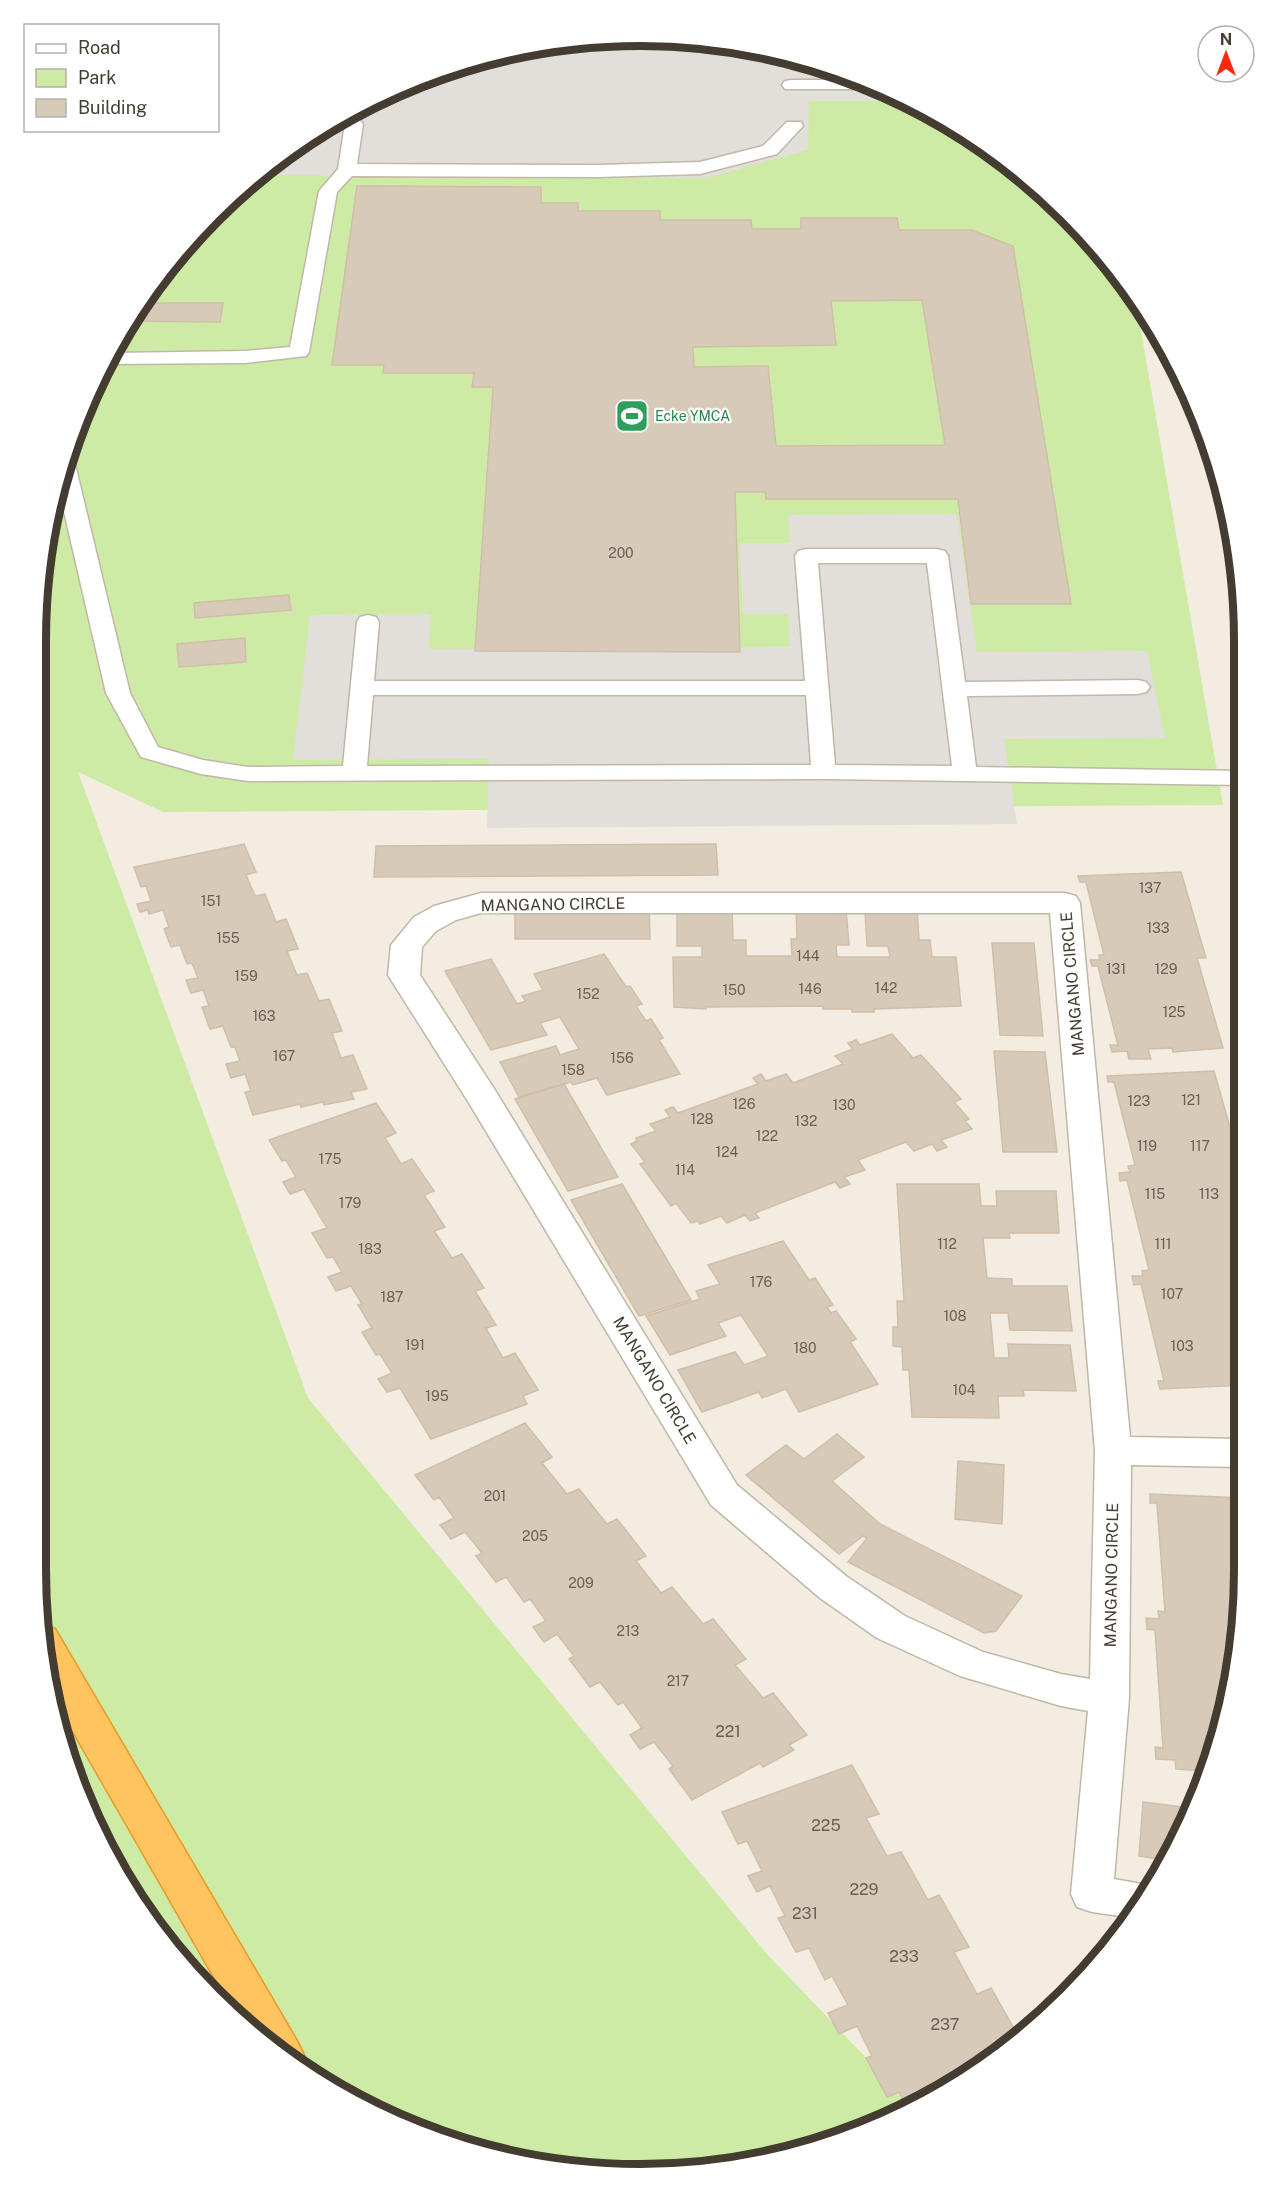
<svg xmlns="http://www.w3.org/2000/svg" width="1280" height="2211" viewBox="0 0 1280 2211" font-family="'Public Sans',sans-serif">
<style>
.green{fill:#ceeba5}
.parking{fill:#e2deda}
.building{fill:#d8cab8;stroke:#d0bfa8;stroke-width:1.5;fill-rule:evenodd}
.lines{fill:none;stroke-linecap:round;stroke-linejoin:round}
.service-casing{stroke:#c1b7a6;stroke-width:3}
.minor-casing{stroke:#c1b7a6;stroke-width:3}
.motorway-casing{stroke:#ea9923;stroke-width:3}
.service{fill:#fff;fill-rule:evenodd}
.minor{fill:#fff;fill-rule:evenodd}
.motorway{fill:#ffc45f;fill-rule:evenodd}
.labels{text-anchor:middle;stroke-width:4.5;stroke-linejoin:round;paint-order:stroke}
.far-leisure-label{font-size:14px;fill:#27864d;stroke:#fff;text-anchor:start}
.number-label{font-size:14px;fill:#696053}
.street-label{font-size:16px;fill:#443c31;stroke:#fff}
.near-number-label{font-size:16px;fill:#696053}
.rim{fill:none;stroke:#443c31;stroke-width:8}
</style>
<rect width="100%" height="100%" fill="#f2ece1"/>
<!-- green -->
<path class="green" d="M640 36 757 48 871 82 975 138 1067 213 1136 302 1223 805 163 812 78 772 308 1398 766 1953 913 2107 834 2143 757 2163 640 2175 483 2154 373 2113 304 2073 213 1998 161 1938 98 1838 68 1765 41 1650 37 600 68 446 138 305 213 213 304 138 409 82 522 48Z"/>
<!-- parking -->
<g class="parking">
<path d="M640 36 757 48 871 82 907 101H809L808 150 707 178 259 175 304 138 409 82 522 48Z"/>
<path d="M957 514 977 652 1147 651 1165 738 1004 739 1017 824 487 828 489 759 293 760 310 615 430 614 429 649 790 647 788 614H743L739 543H790L788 515Z"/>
</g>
<!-- building -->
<g class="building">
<path d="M357 186 541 187V203H578V211H660V220H751L752 229H801V218H897L899 230H971L1013 246 1071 604H971L958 499H766L765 492H735L740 652 475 651 493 387H472L474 373H383L384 365H332ZM922 300 945 445 776 446 768 366 694 367 693 347 836 345 831 301Z"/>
<path d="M139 303H223L220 322 130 321Z"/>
<path d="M289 595 291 610 195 618 194 603Z"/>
<path d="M245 638 246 662 179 667 177 644Z"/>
<path d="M244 844 256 872 246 875 255 896 265 894 276 922 286 919 298 949 287 951 297 975 307 973 319 1001 329 999 342 1031 332 1033 341 1058 353 1055 367 1089 351 1092 354 1099 324 1105 323 1102 301 1107 300 1104 253 1115 245 1092 251 1091 245 1074 231 1078 226 1064 240 1061 235 1047H231L223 1026 210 1029 202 1007 209 1006 203 990 191 993 186 980 198 978 192 963 187 964 180 945 171 947 164 929 169 927 163 910 149 914 148 910 140 912 137 904 151 901 146 886 141 887 134 867Z"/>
<path d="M716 844 718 875 374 877 376 846Z"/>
<path d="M1181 872 1206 958H1197L1223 1048 1173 1052 1172 1048 1148 1049 1151 1059H1129L1127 1051 1112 1052 1110 1045H1118L1098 966H1092L1090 960H1100L1099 955H1104L1086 882H1080L1078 876Z"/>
<path d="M515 906H649L650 939H515Z"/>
<path d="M677 909H732L733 940H746V956H792L791 939H797L796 909H846L849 945H836L837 957H890L888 946H867L865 910 917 909 919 940H930L932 957H956L961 1006 874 1009V1012H852V1009H823V1006L706 1007V1009L674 1007 673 957H702V946H677Z"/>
<path d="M992 943H1034L1043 1036 1000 1035Z"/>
<path d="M604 954 626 987 630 986 642 1004 636 1006 646 1021 651 1019 663 1038 659 1040 680 1074 607 1095 597 1078 573 1085 571 1082 519 1097 500 1062 556 1046 560 1055 579 1049 560 1017 540 1023 547 1035 491 1050 445 971 491 959 517 1004 526 1001 522 996 543 990 534 974Z"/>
<path d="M892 1034 913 1058 921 1055 961 1099 954 1102 969 1119 965 1121 972 1129 941 1140 947 1147 937 1151 932 1144 914 1151 906 1142 858 1160 865 1170 844 1177 850 1184 840 1188 835 1182 755 1213 759 1218 750 1221 745 1215 727 1223 721 1216 700 1224 698 1221 691 1223 676 1203 671 1206 640 1164 645 1162 631 1144 637 1141 636 1138 656 1131 650 1124 670 1117 665 1110 673 1107 678 1113 758 1084 753 1078 761 1074 766 1081 786 1074 793 1083 843 1064 835 1056 853 1049 848 1043 856 1040 860 1045Z"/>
<path d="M994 1051 1045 1052 1057 1152H1003Z"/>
<path d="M1214 1071 1242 1170H1232L1243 1208V1385L1160 1389 1158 1381H1164L1141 1284 1134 1285 1132 1276H1143L1142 1271 1149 1270 1127 1180 1120 1181 1119 1173 1130 1172 1128 1166 1135 1165 1114 1082H1108L1107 1076Z"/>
<path d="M564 1084 618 1177 568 1191 515 1099Z"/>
<path d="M376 1103 396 1133 385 1138 401 1164 412 1159 434 1191 424 1195 445 1227 434 1231 452 1258 462 1254 484 1288 475 1291 496 1325 486 1328 503 1358 515 1353 538 1390 523 1396 527 1404 431 1439 400 1388 387 1392 378 1379 392 1373 380 1354 376 1355 362 1332 372 1328 358 1305 362 1304 351 1286 336 1291 328 1277 342 1272 333 1257 327 1258 312 1233 327 1228 304 1189 290 1194 283 1182 296 1177 286 1160 282 1161 269 1140Z"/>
<path d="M622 1184 691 1300 639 1316 571 1200Z"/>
<path d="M897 1184H979L981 1206H997L996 1191H1056L1059 1233H1009L1010 1238H983L987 1278 1012 1279V1286H1067L1072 1331 1010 1330 1008 1313H990L994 1358H1009L1008 1344 1070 1345 1076 1391 1023 1390 1024 1396H998L999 1418 912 1417 909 1370H903L902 1347 893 1346V1327H898L897 1301H904Z"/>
<path d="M783 1241 809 1280 815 1278 833 1305 827 1307 831 1313 836 1311 856 1339 850 1342 878 1384 799 1412 786 1389 762 1398 759 1392 702 1412 678 1370 735 1352 744 1365 768 1356 741 1315 718 1323 726 1336 670 1355 646 1316 700 1299 696 1291 720 1284 708 1265Z"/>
<path d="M525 1423 552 1457 542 1463 567 1494 579 1489 607 1524 617 1519 646 1556 636 1561 661 1593 672 1587 703 1624 713 1619 746 1659 735 1665 763 1698 773 1693 807 1735 789 1745 794 1750 763 1767 760 1763 692 1800 669 1769 673 1766 654 1742 640 1749 630 1735 642 1728 623 1702 618 1705 600 1682 590 1687 569 1659 574 1656 557 1634 544 1642 533 1627 546 1621 530 1599 524 1602 506 1577 496 1582 476 1556 482 1553 465 1532 451 1539 440 1525 454 1518 439 1497 434 1500 415 1475Z"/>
<path d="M837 1434 864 1457 832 1481 880 1524 1022 1596 996 1631 984 1633 848 1562 867 1538 863 1536 839 1554 746 1475 786 1445 804 1459Z"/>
<path d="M958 1461 1004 1465 1002 1524 955 1519Z"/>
<path d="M1150 1494 1243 1498V1611L1213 1761H1207V1771L1176 1769 1175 1760 1156 1759 1155 1747 1163 1748 1155 1630 1147 1629 1146 1618 1159 1619 1158 1611 1165 1612 1157 1503H1150Z"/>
<path d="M852 1765 879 1814 866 1818 887 1856 901 1852 928 1900 939 1895 969 1947 954 1952 977 1994 991 1988 1020 2039 1008 2050 942 2094 908 2109 899 2092 887 2097 866 2058 872 2056 857 2026 839 2034 828 2013 848 2005 832 1976 825 1980 809 1948 796 1952 778 1918 785 1916 770 1886 757 1892 748 1876 762 1871 747 1841 738 1844 722 1812Z"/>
<path d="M1143 1802 1191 1808 1165 1860 1139 1856Z"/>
</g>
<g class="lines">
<!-- service casing -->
<g class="service-casing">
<g id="service">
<path d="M791 80H863L884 89H785L782 85 785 81Z"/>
<path d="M354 118 360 120 363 124 357 164 598 165 700 162 763 146 787 122H801L803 126 777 154 700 174 598 177 352 176 337 192 309 352 306 356 245 363 108 364 114 353 245 351 290 347 319 191 338 169 345 124 348 120Z"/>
<path d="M66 458 72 459 75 464 130 693 158 747 203 760 248 767 343 766 357 622 360 617 368 615 376 617 379 622 374 681H805L795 556 798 551 806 549H937L945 551 948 556 965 682 1138 680 1146 682 1150 687 1146 692 1138 694 967 696 976 767 1243 771V785L824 779 248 781 201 774 141 757 106 693 59 490ZM818 563H927L952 766 835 765ZM373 695H806L811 765 367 766Z"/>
</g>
</g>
<!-- minor casing -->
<g class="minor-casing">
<path id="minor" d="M481 893H1065L1076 896 1080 903 1130 1437 1243 1439V1467L1131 1465 1129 1698 1114 1879 1153 1886 1134 1918 1092 1912 1077 1907 1071 1894 1088 1711 1061 1706 960 1676 877 1638 820 1598 711 1505 469 1103 388 975 391 945 414 917 434 906ZM481 913H1050L1095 1451 1090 1679 1061 1674 983 1652 905 1616 846 1576 737 1485 493 1087 420 975 422 947 436 931 456 920Z"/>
</g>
<!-- motorway casing -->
<g class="motorway-casing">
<path id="motorway" d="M41 1624 55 1629 297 2041 304 2055 298 2068 238 2019 51 1693 41 1650Z"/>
</g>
<!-- service -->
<use href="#service" class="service"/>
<!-- minor -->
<use href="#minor" class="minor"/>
<!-- motorway -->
<use href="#motorway" class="motorway"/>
</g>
<!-- icons -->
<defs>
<g id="stadium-square" transform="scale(1.725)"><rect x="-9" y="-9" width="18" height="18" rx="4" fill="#2e9e5b" stroke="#fff"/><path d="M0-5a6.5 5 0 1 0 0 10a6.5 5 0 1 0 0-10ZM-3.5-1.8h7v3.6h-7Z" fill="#fff"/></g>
</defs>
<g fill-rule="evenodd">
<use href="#stadium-square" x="632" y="416"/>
</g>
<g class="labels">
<!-- far-leisure labels -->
<g class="far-leisure-label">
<text x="655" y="421">Ecke YMCA</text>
</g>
<!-- number labels -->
<g class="number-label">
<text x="621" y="558">200</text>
<text x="1150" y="893">137</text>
<text x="211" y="906">151</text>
<text x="1158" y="933">133</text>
<text x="228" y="943">155</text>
<text x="808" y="961">144</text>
<text x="1116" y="974">131</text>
<text x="1166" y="974">129</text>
<text x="246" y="981">159</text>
<text x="886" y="993">142</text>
<text x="810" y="994">146</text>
<text x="734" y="995">150</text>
<text x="588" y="999">152</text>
<text x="1174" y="1017">125</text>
<text x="264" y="1021">163</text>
<text x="284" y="1061">167</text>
<text x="622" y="1063">156</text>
<text x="573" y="1075">158</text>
<text x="1191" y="1105">121</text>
<text x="1139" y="1106">123</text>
<text x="744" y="1109">126</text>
<text x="844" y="1110">130</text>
<text x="702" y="1124">128</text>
<text x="806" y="1126">132</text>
<text x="767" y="1141">122</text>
<text x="1147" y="1151">119</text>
<text x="1200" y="1151">117</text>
<text x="727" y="1157">124</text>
<text x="330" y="1164">175</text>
<text x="685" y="1175">114</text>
<text x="1155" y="1199">115</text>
<text x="1209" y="1199">113</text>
<text x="350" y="1208">179</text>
<text x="947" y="1249">112</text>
<text x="1163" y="1249">111</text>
<text x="370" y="1254">183</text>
<text x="761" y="1287">176</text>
<text x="1172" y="1299">107</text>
<text x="392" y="1302">187</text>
<text x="955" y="1321">108</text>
<text x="415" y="1350">191</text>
<text x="1182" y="1351">103</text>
<text x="805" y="1353">180</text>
<text x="964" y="1395">104</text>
<text x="437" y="1401">195</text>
<text x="495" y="1501">201</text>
<text x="535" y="1541">205</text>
<text x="581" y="1588">209</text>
<text x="628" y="1636">213</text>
<text x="678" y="1686">217</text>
</g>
<!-- street labels -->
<g class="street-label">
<text transform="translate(553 904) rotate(-1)" y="6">MANGANO CIRCLE</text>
<text transform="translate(1072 984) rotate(-95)" y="6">MANGANO CIRCLE</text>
<text transform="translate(655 1380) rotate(59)" y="6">MANGANO CIRCLE</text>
<text transform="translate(1111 1575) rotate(-89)" y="6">MANGANO CIRCLE</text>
</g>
<!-- near-number labels -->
<g class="near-number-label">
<text x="728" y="1737">221</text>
<text x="826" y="1831">225</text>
<text x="864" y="1895">229</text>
<text x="805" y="1919">231</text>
<text x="904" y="1962">233</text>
<text x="945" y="2030">237</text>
</g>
</g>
<!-- crop -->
<path d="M0 0H1280V2211H0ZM640 46H640A594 594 0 0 1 1234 640V1570A594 594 0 0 1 640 2164H640A594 594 0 0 1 46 1570V640A594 594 0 0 1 640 46Z" fill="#fff" fill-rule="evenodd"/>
<path class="rim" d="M640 46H640A594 594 0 0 1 1234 640V1570A594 594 0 0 1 640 2164H640A594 594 0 0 1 46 1570V640A594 594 0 0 1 640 46Z"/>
<!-- legend -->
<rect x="24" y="24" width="195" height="108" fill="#ffffff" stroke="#b4b1ad" stroke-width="1.5"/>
<rect x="36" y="44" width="30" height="9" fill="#ffffff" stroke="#b4b1ad" stroke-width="1.5"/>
<text x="78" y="54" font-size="18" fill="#443c31">Road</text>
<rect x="36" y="69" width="30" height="18" fill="#ceeba5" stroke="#b4b1ad" stroke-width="1.5"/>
<text x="78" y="84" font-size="18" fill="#443c31">Park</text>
<rect x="36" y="99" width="30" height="18" fill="#d8cab8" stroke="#b4b1ad" stroke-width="1.5"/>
<text x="78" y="114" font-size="18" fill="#443c31">Building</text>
<!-- north arrow -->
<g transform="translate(1226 54)"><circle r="28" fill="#ffffff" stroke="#b4b1ad" stroke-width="1.5"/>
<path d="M0-4.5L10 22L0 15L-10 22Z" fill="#ff270b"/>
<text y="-9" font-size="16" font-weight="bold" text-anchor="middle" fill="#443c31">N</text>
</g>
</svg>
